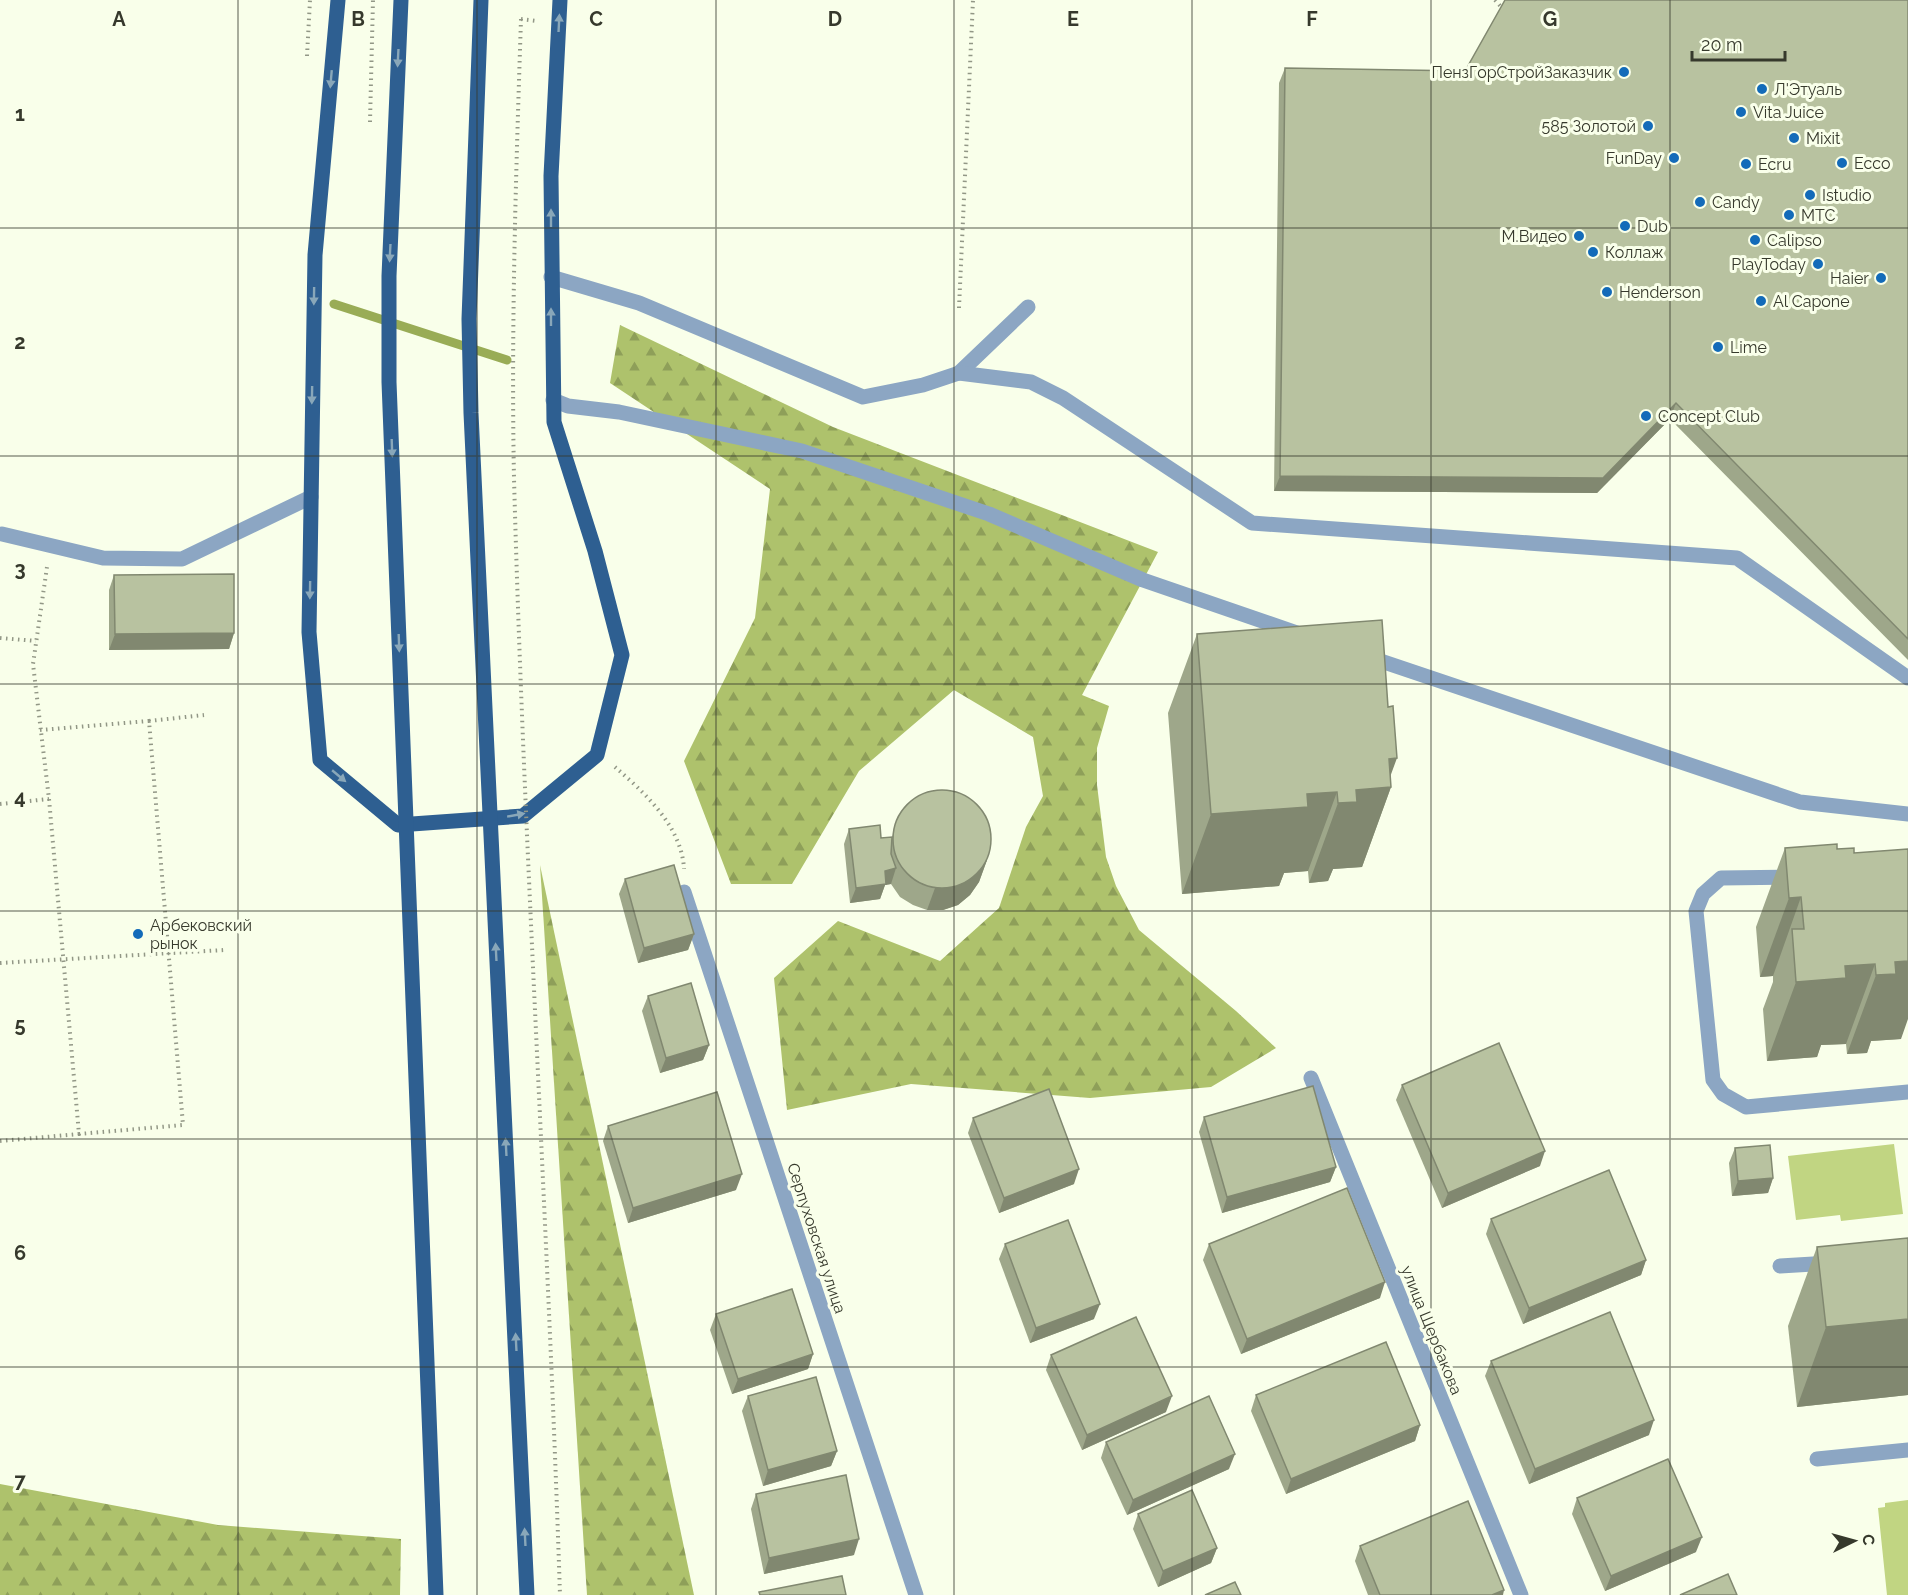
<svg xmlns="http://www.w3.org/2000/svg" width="1908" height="1595" viewBox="0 0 1908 1595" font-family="Raleway,sans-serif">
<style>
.green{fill:#c1d582}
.forest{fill:url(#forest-firs)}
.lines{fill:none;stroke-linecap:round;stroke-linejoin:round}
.stream{stroke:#99ac56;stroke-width:9}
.path{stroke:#929786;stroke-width:4;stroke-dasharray:1.5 4.5;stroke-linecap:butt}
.lane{stroke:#8ca6c3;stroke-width:15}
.street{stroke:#8ca6c3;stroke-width:15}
.primary{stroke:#2e5f91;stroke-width:15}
.path-bridge{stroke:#929786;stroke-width:4;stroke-dasharray:1.5 4.5;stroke-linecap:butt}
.primary-bridge{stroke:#2e5f91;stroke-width:15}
.wall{fill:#9ea78a}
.shaded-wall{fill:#818870}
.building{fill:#b8c2a0;stroke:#818870;stroke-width:1.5}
.oneway{fill:#89a7b9}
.grid{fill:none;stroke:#36392c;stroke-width:1.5;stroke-opacity:0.55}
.poi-dot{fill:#136bb9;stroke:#f9ffea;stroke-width:2}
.labels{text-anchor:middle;stroke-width:6;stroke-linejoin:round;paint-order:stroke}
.poi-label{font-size:16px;fill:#36392c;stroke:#f9ffea;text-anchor:start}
.street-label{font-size:16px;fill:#36392c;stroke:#f9ffea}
.grid-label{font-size:20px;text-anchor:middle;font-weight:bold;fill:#36392c;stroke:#f9ffea;stroke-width:6;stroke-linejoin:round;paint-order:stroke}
</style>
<defs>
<pattern id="forest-firs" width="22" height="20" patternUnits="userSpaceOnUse" patternTransform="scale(1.5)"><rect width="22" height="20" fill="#aec26c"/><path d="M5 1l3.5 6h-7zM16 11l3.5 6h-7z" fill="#8e9f59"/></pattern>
</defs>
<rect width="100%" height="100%" fill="#f9ffea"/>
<!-- green -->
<g class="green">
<path d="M1894 1144 1903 1214 1841 1221 1840 1215 1796 1220 1788 1156Z"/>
<path d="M1908 1500V1595H1887L1878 1508 1885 1507V1503Z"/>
</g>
<!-- forest -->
<g class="forest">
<path d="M620 325 833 427 1158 552 1082 695 1109 706 1097 748V785L1106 857 1116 886 1139 930 1236 1011 1276 1048 1211 1087 1090 1098 911 1084 787 1110 774 978 838 921 940 961 999 908 1026 827 1043 796 1033 737 954 690 859 771 792 884H731L684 761 755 618 770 489 610 383Z"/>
<path d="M540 865 694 1595H587Z"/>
<path d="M0 1484 218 1525 401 1539 400 1595H0Z"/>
</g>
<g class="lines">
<!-- stream -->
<path class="stream" d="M334 304 507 360"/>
<!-- path -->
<g class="path">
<path d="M1495 0 1503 9 1507 0"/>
<path d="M521 19 537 21"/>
<path d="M307 56 310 0"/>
<path d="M959 308 973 0"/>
<path d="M0 638 36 641"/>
<path d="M149 721 204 715"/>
<path d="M40 730 149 721 183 1125 79 1134"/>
<path d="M615 767C645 793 682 827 684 869"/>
<path d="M0 804 49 799"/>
<path d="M0 963 224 950"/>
<path d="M0 1141 79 1134 49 799 33 664 47 567"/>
</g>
<!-- lane -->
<g class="lane">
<path d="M551 277 639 303 863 397 923 385 959 373 1028 307"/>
<path d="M959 373 1031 382 1063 398 1252 523 1737 558 1908 678"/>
<path d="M553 400 568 406 619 412 802 451 989 514 1143 580 1300 634"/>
<path d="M2 534 103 558 182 559 311 497"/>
<path d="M1366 656 1800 802 1908 814"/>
<path d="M1794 877 1721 878 1703 894 1696 911 1713 1080 1723 1094 1746 1107 1908 1092"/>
<path d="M1780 1266 1830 1263"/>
<path d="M1817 1459 1908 1450"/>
</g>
<!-- street -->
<g class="street">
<path d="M684 892 916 1595"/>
<path d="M1311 1078 1521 1595"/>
</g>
<!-- primary -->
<path class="primary" d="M338 0 315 255 309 632 320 760 398 825 523 816 597 755 622 655 595 551 554 422 551 176 560 0"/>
<!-- path-bridge -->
<g class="path-bridge">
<path d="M521 19C516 172 511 325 514 478 524 851 548 1223 560 1595"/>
<path d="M370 122 373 0"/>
</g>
<!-- primary-bridge -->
<g class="primary-bridge">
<path d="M401 0 389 276V382L436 1595"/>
<path d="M481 0 469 319 471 413 527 1595"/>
</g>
</g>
<!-- wall -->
<g class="wall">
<path d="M1908 0V660L1670 419 1597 493 1274 491 1279 83 1285 68 1465 71Z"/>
<path d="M114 575 234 633 229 649 109 650V590Z"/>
<path d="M1197 634 1390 776 1391 787 1362 867 1333 869 1328 881 1309 883 1308 871 1284 873 1279 886 1182 894 1168 713Z"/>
<path d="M900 814 987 860 979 882 970 895 958 905 943 910H927L913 905 900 897 891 884 885 885 880 899 850 903 844 844 849 829 881 838 892 837Z"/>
<path d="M1785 848 1837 849 1854 853 1901 1039 1871 1041 1867 1053 1847 1054 1846 1044 1821 1045 1817 1057 1767 1061 1763 1009 1773 982V976L1760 977 1756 927Z"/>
<path d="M625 879 694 934 688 950 638 963 619 894Z"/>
<path d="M648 996 709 1045 703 1060 660 1073 642 1011Z"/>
<path d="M1402 1085 1540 1166 1442 1208 1396 1100Z"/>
<path d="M1204 1117 1336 1167 1330 1182 1222 1213 1199 1132Z"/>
<path d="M973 1118 1074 1184 999 1213 968 1133Z"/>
<path d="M608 1126 736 1190 628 1223 603 1141Z"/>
<path d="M1735 1148 1773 1178 1768 1193 1732 1196 1729 1163Z"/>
<path d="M1491 1219 1646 1260 1641 1275 1523 1324 1486 1234Z"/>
<path d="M1908 1238V1395L1797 1407 1788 1326 1817 1247Z"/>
<path d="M1005 1244 1094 1319 1030 1343 999 1259Z"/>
<path d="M1209 1244 1380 1298 1241 1354 1203 1260Z"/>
<path d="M716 1314 813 1354 808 1369 732 1394 710 1330Z"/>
<path d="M1051 1355 1166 1412 1082 1450 1046 1370Z"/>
<path d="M1491 1361 1649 1435 1529 1484 1485 1376Z"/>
<path d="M1256 1395 1420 1425 1415 1441 1286 1494 1251 1411Z"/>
<path d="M748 1396 837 1451 831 1466 763 1486 742 1411Z"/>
<path d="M1106 1442 1229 1469 1127 1515 1101 1458Z"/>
<path d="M756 1494 854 1555 764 1574 751 1509Z"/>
<path d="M1577 1498 1696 1552 1605 1591 1572 1514Z"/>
<path d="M1138 1514 1217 1548 1211 1563 1158 1587 1133 1529Z"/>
<path d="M1360 1546 1503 1595H1368L1355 1561Z"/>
</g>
<!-- shaded-wall -->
<g class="shaded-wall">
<path d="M1676 403 1670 419 1597 493 1274 491 1280 476Z"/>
<path d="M234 633 229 649 109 650 115 634Z"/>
<path d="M1397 758 1386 788 1391 787 1362 867 1333 869 1328 881 1309 883 1338 803 1356 790 1389 759Z"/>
<path d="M1337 792 1308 871 1284 873 1279 886 1182 894 1211 814 1307 794Z"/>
<path d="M987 860 979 882 970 895 958 905 943 910H927L935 888Z"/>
<path d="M896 868 891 884 885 885 880 899 850 903 856 888 885 871Z"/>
<path d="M1801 897 1773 976 1760 977 1789 898Z"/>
<path d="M694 934 688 950 638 963 644 948Z"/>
<path d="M1908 961V1019L1901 1039 1871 1041 1867 1053 1847 1054 1876 975 1895 962Z"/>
<path d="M1875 964 1846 1044 1821 1045 1817 1057 1767 1061 1796 982 1845 966Z"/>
<path d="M709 1045 703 1060 660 1073 666 1058Z"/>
<path d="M1545 1151 1540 1166 1442 1208 1448 1193Z"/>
<path d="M1336 1167 1330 1182 1222 1213 1227 1197Z"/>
<path d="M1079 1169 1074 1184 999 1213 1004 1198Z"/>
<path d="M742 1174 736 1190 628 1223 633 1208Z"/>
<path d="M1773 1178 1768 1193 1732 1196 1738 1181Z"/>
<path d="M1646 1260 1641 1275 1523 1324 1529 1308Z"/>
<path d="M1385 1282 1380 1298 1241 1354 1247 1339Z"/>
<path d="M1100 1304 1094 1319 1030 1343 1036 1328Z"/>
<path d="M1908 1319V1395L1797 1407 1826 1327Z"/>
<path d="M813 1354 808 1369 732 1394 738 1379Z"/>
<path d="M1172 1396 1166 1412 1082 1450 1087 1435Z"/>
<path d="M1654 1420 1649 1435 1529 1484 1535 1469Z"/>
<path d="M1420 1425 1415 1441 1286 1494 1291 1479Z"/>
<path d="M837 1451 831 1466 763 1486 768 1470Z"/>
<path d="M1235 1454 1229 1469 1127 1515 1133 1500Z"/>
<path d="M1702 1537 1696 1552 1605 1591 1611 1576Z"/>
<path d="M859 1539 854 1555 764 1574 769 1558Z"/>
<path d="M1217 1548 1211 1563 1158 1587 1163 1571Z"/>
<path d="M1504 1590 1503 1595H1492Z"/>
</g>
<!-- building -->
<g class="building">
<path d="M1505 0H1908V639L1676 403 1603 478 1280 476 1285 68 1465 71Z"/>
<path d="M234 574V633L115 634 114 575Z"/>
<path d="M1382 620 1388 707 1393 706 1397 758 1389 759 1391 787 1356 790 1357 802 1338 803 1337 792 1307 794 1308 807 1211 814 1197 634Z"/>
<circle cx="942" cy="839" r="49"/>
<path d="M880 825 881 838 892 837 891 854 896 868 885 871 886 884 856 888 849 829Z"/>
<path d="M1837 844V849L1854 848V853L1908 849V961L1895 962 1896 974 1876 975 1875 964 1845 966 1846 978 1796 982 1792 929H1804L1801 897 1789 898 1785 848Z"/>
<path d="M674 865 694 934 644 948 625 879Z"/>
<path d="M691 983 709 1045 666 1058 648 996Z"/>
<path d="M1499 1043 1545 1151 1448 1193 1402 1085Z"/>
<path d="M1313 1086 1336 1167 1227 1197 1204 1117Z"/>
<path d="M1049 1089 1079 1169 1004 1198 973 1118Z"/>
<path d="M717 1092 742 1174 633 1208 608 1126Z"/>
<path d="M1770 1145 1773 1178 1738 1181 1735 1148Z"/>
<path d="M1609 1170 1646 1260 1529 1308 1491 1219Z"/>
<path d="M1347 1188 1385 1282 1247 1339 1209 1244Z"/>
<path d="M1068 1220 1100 1304 1036 1328 1005 1244Z"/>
<path d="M1908 1238V1319L1826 1327 1817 1247Z"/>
<path d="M792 1289 813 1354 738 1379 716 1314Z"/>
<path d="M1610 1312 1654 1420 1535 1469 1491 1361Z"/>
<path d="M1136 1317 1172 1396 1087 1435 1051 1355Z"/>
<path d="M1386 1342 1420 1425 1291 1479 1256 1395Z"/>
<path d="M816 1377 837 1451 768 1470 748 1396Z"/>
<path d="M1209 1396 1235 1454 1133 1500 1106 1442Z"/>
<path d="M1668 1459 1702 1537 1611 1576 1577 1498Z"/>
<path d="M846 1475 859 1539 769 1558 756 1494Z"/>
<path d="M1192 1490 1217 1548 1163 1571 1138 1514Z"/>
<path d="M1468 1501 1504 1590 1492 1595H1380L1360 1546Z"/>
<path d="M1728 1574 1737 1595H1680Z"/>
<path d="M842 1576 846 1595H760L759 1592Z"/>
<path d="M1235 1582 1241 1595H1205Z"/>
</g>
<!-- one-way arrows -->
<defs><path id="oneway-solid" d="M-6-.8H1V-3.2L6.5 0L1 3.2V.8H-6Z" transform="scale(1.5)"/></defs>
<g class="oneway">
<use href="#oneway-solid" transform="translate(559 23) rotate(-87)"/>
<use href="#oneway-solid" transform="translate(398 58) rotate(93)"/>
<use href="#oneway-solid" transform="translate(331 79) rotate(95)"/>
<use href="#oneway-solid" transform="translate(551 218) rotate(-90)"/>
<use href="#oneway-solid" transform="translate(390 253) rotate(93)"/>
<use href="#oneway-solid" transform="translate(314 296) rotate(91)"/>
<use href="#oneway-solid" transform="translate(551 317) rotate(-90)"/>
<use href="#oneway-solid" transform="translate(312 395) rotate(91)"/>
<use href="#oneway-solid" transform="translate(392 448) rotate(88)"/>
<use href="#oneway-solid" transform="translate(310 590) rotate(91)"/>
<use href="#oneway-solid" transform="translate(399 643) rotate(88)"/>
<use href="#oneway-solid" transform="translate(339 776) rotate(40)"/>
<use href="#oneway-solid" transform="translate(516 815) rotate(-10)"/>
<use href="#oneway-solid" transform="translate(496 952) rotate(-93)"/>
<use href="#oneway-solid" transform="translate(506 1147) rotate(-93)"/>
<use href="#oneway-solid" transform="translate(516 1342) rotate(-93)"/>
<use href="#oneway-solid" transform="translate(525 1537) rotate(-93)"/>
</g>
<!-- grid -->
<path class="grid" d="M238 0V1595M477 0V1595M716 0V1595M954 0V1595M1192 0V1595M1431 0V1595M1670 0V1595M0 228H1908M0 456H1908M0 684H1908M0 911H1908M0 1139H1908M0 1367H1908"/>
<!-- markers -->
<g class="poi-dot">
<circle cx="1624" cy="72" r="6"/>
<circle cx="1762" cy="89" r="6"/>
<circle cx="1741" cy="112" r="6"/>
<circle cx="1648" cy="126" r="6"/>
<circle cx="1794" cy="138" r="6"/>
<circle cx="1674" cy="158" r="6"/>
<circle cx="1842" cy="163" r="6"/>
<circle cx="1746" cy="164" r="6"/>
<circle cx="1810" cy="195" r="6"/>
<circle cx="1700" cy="202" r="6"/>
<circle cx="1789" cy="215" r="6"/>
<circle cx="1625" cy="226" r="6"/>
<circle cx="1579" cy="236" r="6"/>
<circle cx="1755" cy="240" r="6"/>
<circle cx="1593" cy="252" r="6"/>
<circle cx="1818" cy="264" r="6"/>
<circle cx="1881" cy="278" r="6"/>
<circle cx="1607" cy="292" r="6"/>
<circle cx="1761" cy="301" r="6"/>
<circle cx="1718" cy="347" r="6"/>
<circle cx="1646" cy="416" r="6"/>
<circle cx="138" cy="934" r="6"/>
</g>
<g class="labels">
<!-- poi labels -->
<g class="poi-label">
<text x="1612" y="78" text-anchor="end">ПензГорСтройЗаказчик</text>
<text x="1774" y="95">Л'Этуаль</text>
<text x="1753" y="118">Vita Juice</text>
<text x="1636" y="132" text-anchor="end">585 Золотой</text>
<text x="1806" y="144">Mixit</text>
<text x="1662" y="164" text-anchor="end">FunDay</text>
<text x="1854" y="169">Ecco</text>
<text x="1758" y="170">Ecru</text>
<text x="1822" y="201">Istudio</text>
<text x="1712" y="208">Candy</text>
<text x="1801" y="221">МТС</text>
<text x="1637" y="232">Dub</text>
<text x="1567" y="242" text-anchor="end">М.Видео</text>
<text x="1767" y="246">Calipso</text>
<text x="1605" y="258">Коллаж</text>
<text x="1806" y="270" text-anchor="end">PlayToday</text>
<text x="1869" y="284" text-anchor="end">Haier</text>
<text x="1619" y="298">Henderson</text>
<text x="1773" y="307">Al Capone</text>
<text x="1730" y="353">Lime</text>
<text x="1658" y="422">Concept Club</text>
<text x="150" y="931">Арбековский<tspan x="150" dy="18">рынок</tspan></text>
</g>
<!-- street labels -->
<g class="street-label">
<text transform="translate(817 1238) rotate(72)" y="6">Серпуховская улица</text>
<text transform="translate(1432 1330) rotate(68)" y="6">улица Щербакова</text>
</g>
</g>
<g class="grid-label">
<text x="119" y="26">A</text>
<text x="358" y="26">B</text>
<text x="596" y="26">C</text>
<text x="835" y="26">D</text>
<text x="1073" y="26">E</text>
<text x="1312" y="26">F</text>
<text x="1550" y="26">G</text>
<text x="20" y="121">1</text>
<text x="20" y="349">2</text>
<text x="20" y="576">3</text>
<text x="20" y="804">4</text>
<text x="20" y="1032">5</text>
<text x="20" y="1260">6</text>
<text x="20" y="1488">7</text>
</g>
<!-- north arrow -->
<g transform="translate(1854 1541) rotate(85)" stroke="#f9ffea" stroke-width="4.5" paint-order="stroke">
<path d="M0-4.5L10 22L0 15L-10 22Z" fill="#36392c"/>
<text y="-9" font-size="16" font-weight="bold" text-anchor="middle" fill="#36392c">С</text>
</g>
<!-- scale -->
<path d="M1692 51v9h93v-9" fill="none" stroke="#36392c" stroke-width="3"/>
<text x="1701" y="51" font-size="18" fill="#36392c" stroke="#f9ffea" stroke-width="4.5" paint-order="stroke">20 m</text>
</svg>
